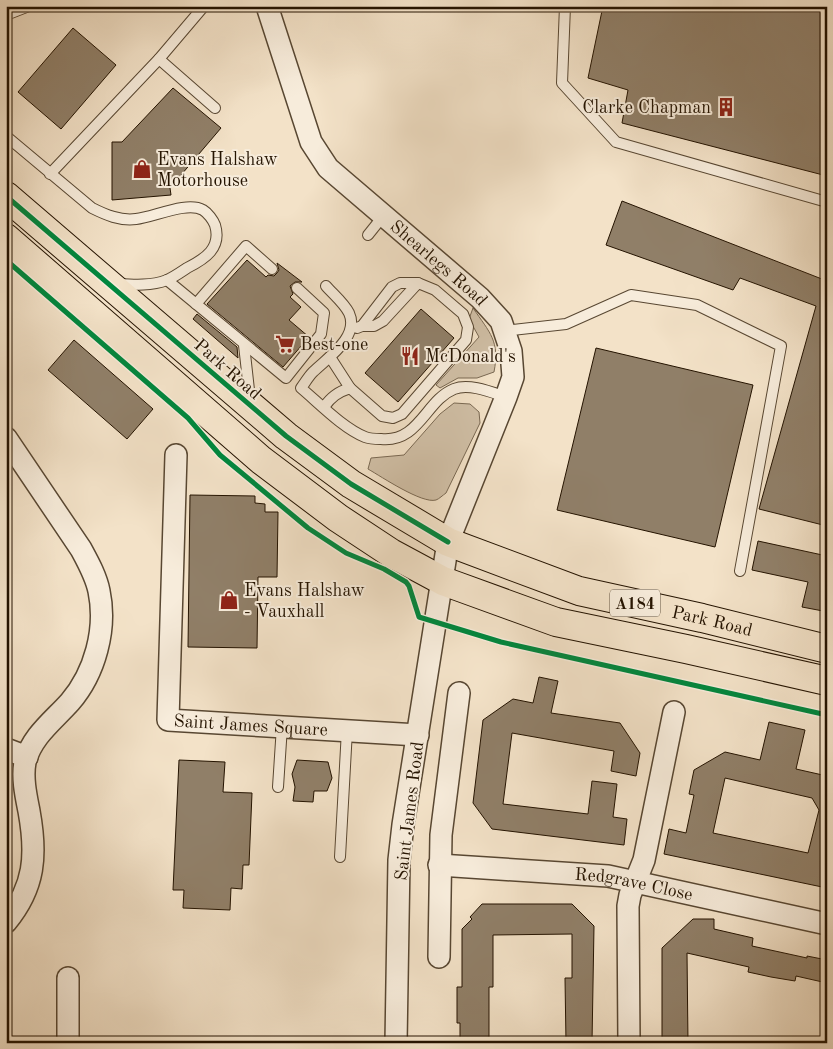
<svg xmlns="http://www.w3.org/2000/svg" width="833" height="1049" viewBox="0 0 833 1049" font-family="'Old Standard TT',serif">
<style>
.green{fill:#d0bfa6;stroke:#7a6953}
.building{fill:#907f68;stroke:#241300;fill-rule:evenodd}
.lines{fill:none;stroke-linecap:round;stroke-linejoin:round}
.service-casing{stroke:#584732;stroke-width:12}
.minor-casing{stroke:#584732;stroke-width:24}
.trunk-casing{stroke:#241300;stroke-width:30}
.service{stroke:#f7ecdb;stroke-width:10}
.minor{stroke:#f7ecdb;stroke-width:21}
.trunk{stroke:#f3e2c8;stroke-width:28}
.cycleway-casing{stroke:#f7ecdb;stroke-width:8}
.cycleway{stroke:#00873e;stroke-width:5}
.labels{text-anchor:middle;stroke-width:4;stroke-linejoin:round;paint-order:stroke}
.shield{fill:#f7ecdb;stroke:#635442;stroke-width:1}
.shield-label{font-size:16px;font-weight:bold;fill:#241300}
.poi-label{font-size:18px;fill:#241300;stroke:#f7ecdb;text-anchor:start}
.street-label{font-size:18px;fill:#241300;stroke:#f7ecdb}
</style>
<rect width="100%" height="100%" fill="#f3e2c8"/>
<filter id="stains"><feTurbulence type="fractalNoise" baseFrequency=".004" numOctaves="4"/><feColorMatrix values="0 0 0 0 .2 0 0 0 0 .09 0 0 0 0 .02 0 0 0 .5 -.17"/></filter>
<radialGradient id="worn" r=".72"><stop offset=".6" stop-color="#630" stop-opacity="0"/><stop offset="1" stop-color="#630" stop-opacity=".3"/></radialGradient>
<!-- green -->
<g class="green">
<path d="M473 308C490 333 500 341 494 372L477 378H458L440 388 436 385 479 337 469 319Z"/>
<path d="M454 403 470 404 479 412 480 423 446 493C443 495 439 499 436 500 422 504 382 477 368 469L371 458 404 455 440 414Z"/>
</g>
<!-- building -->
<g class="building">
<path d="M603 6H827V176L622 123 628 90 588 78Z"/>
<path d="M73 28 116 65 61 129 18 92Z"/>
<path d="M173 88 221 128 170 188 171 195 112 200V142H122Z"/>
<path d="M622 201 827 281V526L759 509 816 306 740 278 733 290 606 245Z"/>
<path d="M247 260 266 277 268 275 274 276 277 273 279 270 277 263 302 282H295L290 286 293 294 290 297 301 307 289 320 309 337 283 367 207 304Z"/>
<path d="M421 309 454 338 398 402 365 373Z"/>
<path d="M197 314 237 347 238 358 193 319Z"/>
<path d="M74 340 153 409 127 439 48 370Z"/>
<path d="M596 348 753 385 715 547 557 510Z"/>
<path d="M190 495 255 496V503L265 504V512H278L277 577H258L257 648 188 647Z"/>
<path d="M758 541 827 556V593L823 611 802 607 808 582 752 570Z"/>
<path d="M539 677 558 681 551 713 620 723 640 753 636 776 611 771 614 751 512 733 503 804 588 814 592 781 617 784 613 817 627 819 624 845 492 829 473 803 483 720 513 699 533 703Z"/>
<path d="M769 722 805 730 796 769 827 776V888L664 854 669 829 686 833 694 795 689 794 694 770 725 752 760 760ZM725 778 812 798 819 810 808 853 713 833Z"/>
<path d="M179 760 225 762 223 792 252 793 249 865H243L242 889 231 888 230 910 183 908 184 890H173Z"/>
<path d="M297 760 328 762 332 778 327 791H314L313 802 293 801 295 787 292 774Z"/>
<path d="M482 904H572L594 926 592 1043H566L565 978H572V934L493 935V987H489V1043H460V1023H457V987H462V929L472 919 470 917Z"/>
<path d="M693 919H714V929L753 938 752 946 807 958V956L827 960V983L796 976 795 981 771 977 748 972 749 967 687 953 688 1043H662V948Z"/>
</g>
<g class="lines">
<!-- service casing -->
<g class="service-casing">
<g id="service">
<path d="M565 6 562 83 616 142 827 202"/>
<path d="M6 15 29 6"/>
<path d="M159 59 215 108"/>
<path d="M6 136 92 208C106 215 120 221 136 219 154 217 187 201 203 210 208 213 213 220 215 225 222 248 205 259 187 268 181 272 174 277 167 280 151 286 135 285 118 284"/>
<path d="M50 174 159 59 204 6"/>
<path d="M368 235 384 215"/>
<path d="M167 280 286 378 321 334 324 313 297 288"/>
<path d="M326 286C333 294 344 303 349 313 360 337 327 358 313 372 308 377 305 383 301 388 320 404 343 428 365 437 370 439 376 439 381 439 419 443 426 400 454 389 469 383 491 392 506 397"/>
<path d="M196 304 246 246 272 269"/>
<path d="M357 328 362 326 392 287 400 283H418"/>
<path d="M504 331 566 324 631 295 697 305 781 346 740 571"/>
<path d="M244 345 250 399"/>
<path d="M330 357 350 388"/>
<path d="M324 407C331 397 338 392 350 388L382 416 393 418 402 414 466 340 468 327 463 314 435 290 418 283 383 321 374 326H362"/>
<path d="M278 787 282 726"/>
<path d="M340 857 347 730"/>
</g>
</g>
<!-- minor casing -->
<g class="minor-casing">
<g id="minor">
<path id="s1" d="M267 6 311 142 328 168 480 298 501 321 511 351 513 377 506 397 448 542 403 825 399 860 396 1043"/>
<path d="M6 438 81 549C88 562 96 576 99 591 107 629 95 673 70 702 53 721 32 736 25 762 22 778 26 796 29 811 37 855 35 887 6 922"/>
<path id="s2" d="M176 455 168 720 418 735"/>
<path d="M6 749 27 757"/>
<path id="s3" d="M439 865 608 876 827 924"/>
<path d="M439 957 441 835 459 693"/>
<path d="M68 1043V978"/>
<path d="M629 1043 628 906 630 895 644 860 674 712"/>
</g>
</g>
<!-- trunk casing -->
<g class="trunk-casing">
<g id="trunk">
<path id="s4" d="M6 196 286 436 351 484 448 542 579 591 702 618 827 649"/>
<path d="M6 238 261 460 338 518 391 553 443 581 556 622 686 649 827 681"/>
</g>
</g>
<!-- service -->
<use href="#service" class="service"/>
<!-- minor -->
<use href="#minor" class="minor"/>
<!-- trunk -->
<use href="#trunk" class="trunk"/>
<!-- cycleway casing -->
<g class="cycleway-casing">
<g id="cycleway">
<path d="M6 196 286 436 351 484 448 542"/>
<path d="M6 260 188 418 220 455 308 528 346 553 384 569 406 582 409 586 419 617 501 642 827 715"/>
</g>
</g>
<!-- cycleway -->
<use href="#cycleway" class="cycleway"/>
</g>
<!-- icons -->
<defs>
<g id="building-bare" transform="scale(1.5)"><path d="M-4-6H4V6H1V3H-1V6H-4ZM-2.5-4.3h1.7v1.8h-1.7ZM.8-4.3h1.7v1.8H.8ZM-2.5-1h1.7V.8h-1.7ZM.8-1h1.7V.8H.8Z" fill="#8f2418" stroke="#f7ecdb" stroke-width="2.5" paint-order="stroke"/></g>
<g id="shop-bare" transform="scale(1.5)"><path d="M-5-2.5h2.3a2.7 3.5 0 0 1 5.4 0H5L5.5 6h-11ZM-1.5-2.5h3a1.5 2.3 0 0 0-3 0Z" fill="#8f2418" stroke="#f7ecdb" stroke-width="2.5" paint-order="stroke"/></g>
<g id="supermarket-bare" transform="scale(1.5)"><path d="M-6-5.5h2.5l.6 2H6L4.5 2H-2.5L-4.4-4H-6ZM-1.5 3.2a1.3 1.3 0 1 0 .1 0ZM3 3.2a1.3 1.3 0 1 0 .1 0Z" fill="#8f2418" stroke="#f7ecdb" stroke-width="2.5" paint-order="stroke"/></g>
<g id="restaurant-bare" transform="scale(1.5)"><path d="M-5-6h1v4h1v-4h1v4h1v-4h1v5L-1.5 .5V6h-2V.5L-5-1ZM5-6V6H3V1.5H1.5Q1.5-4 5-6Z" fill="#8f2418" stroke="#f7ecdb" stroke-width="2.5" paint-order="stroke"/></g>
</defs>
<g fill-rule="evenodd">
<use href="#building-bare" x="726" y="107"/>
<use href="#shop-bare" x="142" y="169"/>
<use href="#supermarket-bare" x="285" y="344"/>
<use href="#restaurant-bare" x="410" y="356"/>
<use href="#shop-bare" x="229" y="600"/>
</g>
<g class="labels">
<!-- shield labels -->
<rect class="shield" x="610" y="589.5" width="50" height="27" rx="4"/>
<g class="shield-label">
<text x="635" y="609">A184</text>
</g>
<!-- poi labels -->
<g class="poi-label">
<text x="711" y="113" text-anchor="end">Clarke Chapman</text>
<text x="157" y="165">Evans Halshaw<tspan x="157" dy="21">Motorhouse</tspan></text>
<text x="300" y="350">Best-one</text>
<text x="425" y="362">McDonald's</text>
<text x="244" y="596">Evans Halshaw<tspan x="244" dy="21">- Vauxhall</tspan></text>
</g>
<!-- street labels -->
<g class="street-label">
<text dy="6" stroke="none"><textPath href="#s1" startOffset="320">Shearlegs Road</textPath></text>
<text transform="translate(228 369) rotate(41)" y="6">Park Road</text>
<text dy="6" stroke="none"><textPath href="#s4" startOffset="839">Park Road</textPath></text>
<text dy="6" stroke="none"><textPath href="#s2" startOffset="348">Saint James Square</textPath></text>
<text transform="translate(409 811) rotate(-83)" y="6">Saint James Road</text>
<text dy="6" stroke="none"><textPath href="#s3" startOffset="196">Redgrave Close</textPath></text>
</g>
</g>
<!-- margin -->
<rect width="833" height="1049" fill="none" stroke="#f3e2c8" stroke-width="25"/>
<rect x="8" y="8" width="818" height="1034" fill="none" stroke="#241300" stroke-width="2.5"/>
<rect x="12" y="12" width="808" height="1024" fill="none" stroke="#241300"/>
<rect width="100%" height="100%" filter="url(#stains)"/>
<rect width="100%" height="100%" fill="url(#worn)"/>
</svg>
